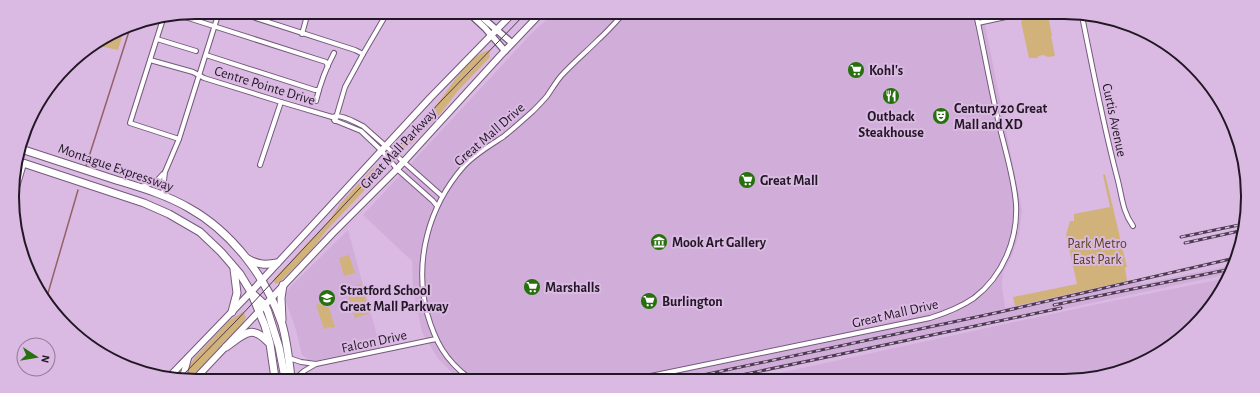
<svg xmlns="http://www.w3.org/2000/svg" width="1260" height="393" viewBox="0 0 1260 393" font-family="'Alegreya Sans',sans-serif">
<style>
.built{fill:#d1adda}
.green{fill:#d2b27b}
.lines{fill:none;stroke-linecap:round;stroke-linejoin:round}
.stream{stroke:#936266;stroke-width:1.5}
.street-casing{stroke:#75597c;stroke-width:6}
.secondary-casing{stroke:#75597c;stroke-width:8}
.primary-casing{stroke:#75597c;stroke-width:8}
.highway-casing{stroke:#75597c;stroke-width:9}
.street{stroke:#fff;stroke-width:4}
.secondary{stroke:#fff;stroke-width:5.5}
.primary{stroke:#fff;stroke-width:6}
.highway{stroke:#fff;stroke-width:7}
.tram{stroke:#4b3b4f;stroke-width:1}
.rail-casing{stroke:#4b3b4f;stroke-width:3}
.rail{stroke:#dabae2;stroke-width:1.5;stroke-dasharray:4.5;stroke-linecap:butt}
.labels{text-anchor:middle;stroke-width:4;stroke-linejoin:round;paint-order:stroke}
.poi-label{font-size:14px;font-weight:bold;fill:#221725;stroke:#dabae2;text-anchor:start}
.street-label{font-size:14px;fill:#221725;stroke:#dabae2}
.park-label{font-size:14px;fill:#5a4217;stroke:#dabae2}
.rim{fill:none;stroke:#221725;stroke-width:2}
</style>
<rect width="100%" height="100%" fill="#dabae2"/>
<!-- built -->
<g class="built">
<path d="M554 13 983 15 1022 210 1019 234 1012 256 1003 272 1002 286 1005 308 1140 278 1141 284 1232 265 1229 274 731 379 457 378 437 357 422 332 413 289 412 261 363 215 532 33Z"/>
<path d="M348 230 380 347 318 360H306L307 358 302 355 296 330 286 302V294L290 287Z"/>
<path d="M1227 278 1223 289 1194 327 1145 362 1088 379H751L1117 300Z"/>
</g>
<!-- green -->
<g class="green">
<path d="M1034 15H1048L1052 36H1051L1055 56 1048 57 1043 55 1039 56 1037 58H1029L1021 22 1024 17Z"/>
<path d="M125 27 118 50 95 45Z"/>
<path d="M489 50 490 57 457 92 441 113 411 144 403 149 400 148 399 147 400 144C412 130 426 117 438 103 451 87 467 56 489 50Z"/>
<path d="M378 165H381L382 172 326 231 312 250 281 281 276 284 274 282V279L331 218 340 204 372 169Z"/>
<path d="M1105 174 1127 267H1125L1127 281 1015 306 1013 297 1077 284 1066 235 1070 221H1074V214L1110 207 1103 175Z"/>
<path d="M349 255 355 273 344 276 339 258Z"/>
<path d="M361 284 370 313 355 318 349 300 348 288Z"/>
<path d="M327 302 335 327 331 328V327L324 329 316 305Z"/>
<path d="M243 312 246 317 243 323 192 377H179L187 369 195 357 230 320Z"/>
</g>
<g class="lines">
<!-- stream -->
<g class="stream">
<path d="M86 166 131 25"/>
<path d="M46 300 78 190"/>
</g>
<!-- street casing -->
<g class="street-casing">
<g id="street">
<path d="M237 12 355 50 363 54 345 87 335 121"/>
<path d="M179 15 326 62 328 66"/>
<path d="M1082 16C1093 70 1103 124 1117 177 1122 195 1122 211 1133 226"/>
<path d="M163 19 130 123 179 139"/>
<path d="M978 23 1015 15"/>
<path d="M302 34 308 12"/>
<path d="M157 39 196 51"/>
<path d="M363 54 387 13"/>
<path d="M206 55 315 90H319"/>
<path d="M150 60 193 72 204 78 281 102 332 117C342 114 354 122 363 126L442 196"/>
<path d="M316 101C320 84 326 68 334 53"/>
<path d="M334 120 361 131 382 151 397 169 433 201 437 206"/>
<path d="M260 165 281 102"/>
<path d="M141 187C151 184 157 182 163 174"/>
<path d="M15 194 24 164"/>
<path d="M165 196 163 189 165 172 179 139 219 12"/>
<path d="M289 358 301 362 316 364"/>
<path d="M296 378 304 371 316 364 436 339"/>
<path d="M469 378C445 360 435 341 427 313 414 261 428 207 464 166 475 154 489 146 503 137 513 129 523 120 533 111 538 106 543 101 547 96 552 89 556 82 561 76 573 63 586 52 598 40 607 32 615 23 623 14"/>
<path d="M641 378 930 318C946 313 961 307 974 298 1003 276 1018 239 1016 204 1014 177 1005 150 999 124 991 90 985 56 978 23L976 15"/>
</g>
</g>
<!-- secondary casing -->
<g class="secondary-casing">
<g id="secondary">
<path d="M469 13 485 28 505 51"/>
<path d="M477 13 512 43"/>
</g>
</g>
<!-- primary casing -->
<g class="primary-casing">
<g id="primary">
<path d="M169 377 251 292 430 98 513 13"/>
<path d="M183 377 188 358"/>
<path d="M197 377 332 234 397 169 500 56 541 13"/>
</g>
</g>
<!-- highway casing -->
<g class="highway-casing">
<g id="highway">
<path d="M21 149C52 159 82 169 113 179 139 187 165 194 189 208 232 232 267 278 282 324 287 341 289 360 291 378"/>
<path d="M17 161 144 203 169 214 200 232 221 252 240 274 251 292 265 326 270 344 275 378"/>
<path d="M248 259C258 265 266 265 277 263"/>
<path d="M253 294 265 305 268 312 279 347 285 378"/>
<path d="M232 312 237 293 234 269"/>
<path d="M282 320 281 298 283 285"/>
<path d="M226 347C242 336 251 323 268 342"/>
</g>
</g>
<!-- street -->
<use href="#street" class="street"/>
<!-- secondary -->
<use href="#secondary" class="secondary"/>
<!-- primary -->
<use href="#primary" class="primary"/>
<!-- highway -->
<use href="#highway" class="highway"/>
<!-- tram -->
<path class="tram" d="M181 377 236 321 442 100 526 13"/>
<!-- rail casing -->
<g class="rail-casing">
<g id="rail">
<path d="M1181 237 1244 224"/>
<path d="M1185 243 1244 230"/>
<path d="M1054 305 1231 269"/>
<path d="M684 379 1000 312 1235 258"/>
<path d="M722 379 1061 308"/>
</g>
</g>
<!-- rail -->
<use href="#rail" class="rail"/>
</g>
<!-- icons -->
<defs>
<g id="supermarket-disc" transform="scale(0.9)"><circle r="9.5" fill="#286f0f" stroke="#dabae2"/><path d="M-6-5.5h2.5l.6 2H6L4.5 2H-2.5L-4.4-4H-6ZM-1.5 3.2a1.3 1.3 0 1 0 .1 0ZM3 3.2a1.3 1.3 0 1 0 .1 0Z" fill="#fff"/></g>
<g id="restaurant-disc" transform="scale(0.9)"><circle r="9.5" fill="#286f0f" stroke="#dabae2"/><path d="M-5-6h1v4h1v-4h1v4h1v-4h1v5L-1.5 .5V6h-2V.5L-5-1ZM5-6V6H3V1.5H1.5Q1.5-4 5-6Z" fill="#fff"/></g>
<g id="theatre-disc" transform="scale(0.9)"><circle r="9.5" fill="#286f0f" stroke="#dabae2"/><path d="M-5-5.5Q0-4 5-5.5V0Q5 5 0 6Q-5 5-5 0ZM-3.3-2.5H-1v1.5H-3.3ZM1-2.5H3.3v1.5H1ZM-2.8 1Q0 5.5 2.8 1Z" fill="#fff"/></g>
<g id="museum-disc" transform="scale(0.9)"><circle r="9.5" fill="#286f0f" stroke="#dabae2"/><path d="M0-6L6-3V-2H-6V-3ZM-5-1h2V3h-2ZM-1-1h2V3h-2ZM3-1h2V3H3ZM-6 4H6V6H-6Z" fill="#fff"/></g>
<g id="school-disc" transform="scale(0.9)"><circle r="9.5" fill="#286f0f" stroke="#dabae2"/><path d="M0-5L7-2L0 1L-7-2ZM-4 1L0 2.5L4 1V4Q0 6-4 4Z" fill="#fff"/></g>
</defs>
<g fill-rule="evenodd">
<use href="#supermarket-disc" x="856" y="70"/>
<use href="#restaurant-disc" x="891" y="96"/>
<use href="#theatre-disc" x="941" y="116"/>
<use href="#supermarket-disc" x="747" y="180"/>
<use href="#museum-disc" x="659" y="242"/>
<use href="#supermarket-disc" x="532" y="287"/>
<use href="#school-disc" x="327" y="298"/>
<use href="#supermarket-disc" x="649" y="301"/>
</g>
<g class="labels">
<!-- poi labels -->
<g class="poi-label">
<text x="869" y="75">Kohl's</text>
<text x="954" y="113">Century 20 Great<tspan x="954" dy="16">Mall and XD</tspan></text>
<text x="891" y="121" text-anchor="middle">Outback<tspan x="891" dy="16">Steakhouse</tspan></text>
<text x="760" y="185">Great Mall</text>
<text x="672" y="247">Mook Art Gallery</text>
<text x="545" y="292">Marshalls</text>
<text x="340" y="295">Stratford School<tspan x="340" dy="16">Great Mall Parkway</tspan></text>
<text x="662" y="306">Burlington</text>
</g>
<!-- street labels -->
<g class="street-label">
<text transform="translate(265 85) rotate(17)" y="5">Centre Pointe Drive</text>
<text transform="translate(1115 120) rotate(78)" y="5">Curtis Avenue</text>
<text transform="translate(489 134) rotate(-41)" y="5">Great Mall Drive</text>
<text transform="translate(398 148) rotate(-47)" y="5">Great Mall Parkway</text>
<text transform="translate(116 167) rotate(19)" y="5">Montague Expressway</text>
<text transform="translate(895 313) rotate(-13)" y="5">Great Mall Drive</text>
<text transform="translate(374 341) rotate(-12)" y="5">Falcon Drive</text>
</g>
<!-- park labels -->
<g class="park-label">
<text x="1097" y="248">Park Metro<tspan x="1097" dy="16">East Park</tspan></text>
</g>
</g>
<!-- crop -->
<path d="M0 0H1260V393H0ZM196 19H1064A177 177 0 0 1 1241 196V197A177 177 0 0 1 1064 374H196A177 177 0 0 1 19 197V196A177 177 0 0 1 196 19Z" fill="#dabae2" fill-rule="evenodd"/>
<path class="rim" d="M196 19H1064A177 177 0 0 1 1241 196V197A177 177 0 0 1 1064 374H196A177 177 0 0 1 19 197V196A177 177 0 0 1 196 19Z"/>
<!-- north arrow -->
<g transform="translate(36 357) rotate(102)"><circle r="19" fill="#dabae2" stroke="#907996"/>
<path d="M0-3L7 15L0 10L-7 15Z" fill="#286f0f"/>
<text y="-6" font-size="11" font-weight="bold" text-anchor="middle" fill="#221725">N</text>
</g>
</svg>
